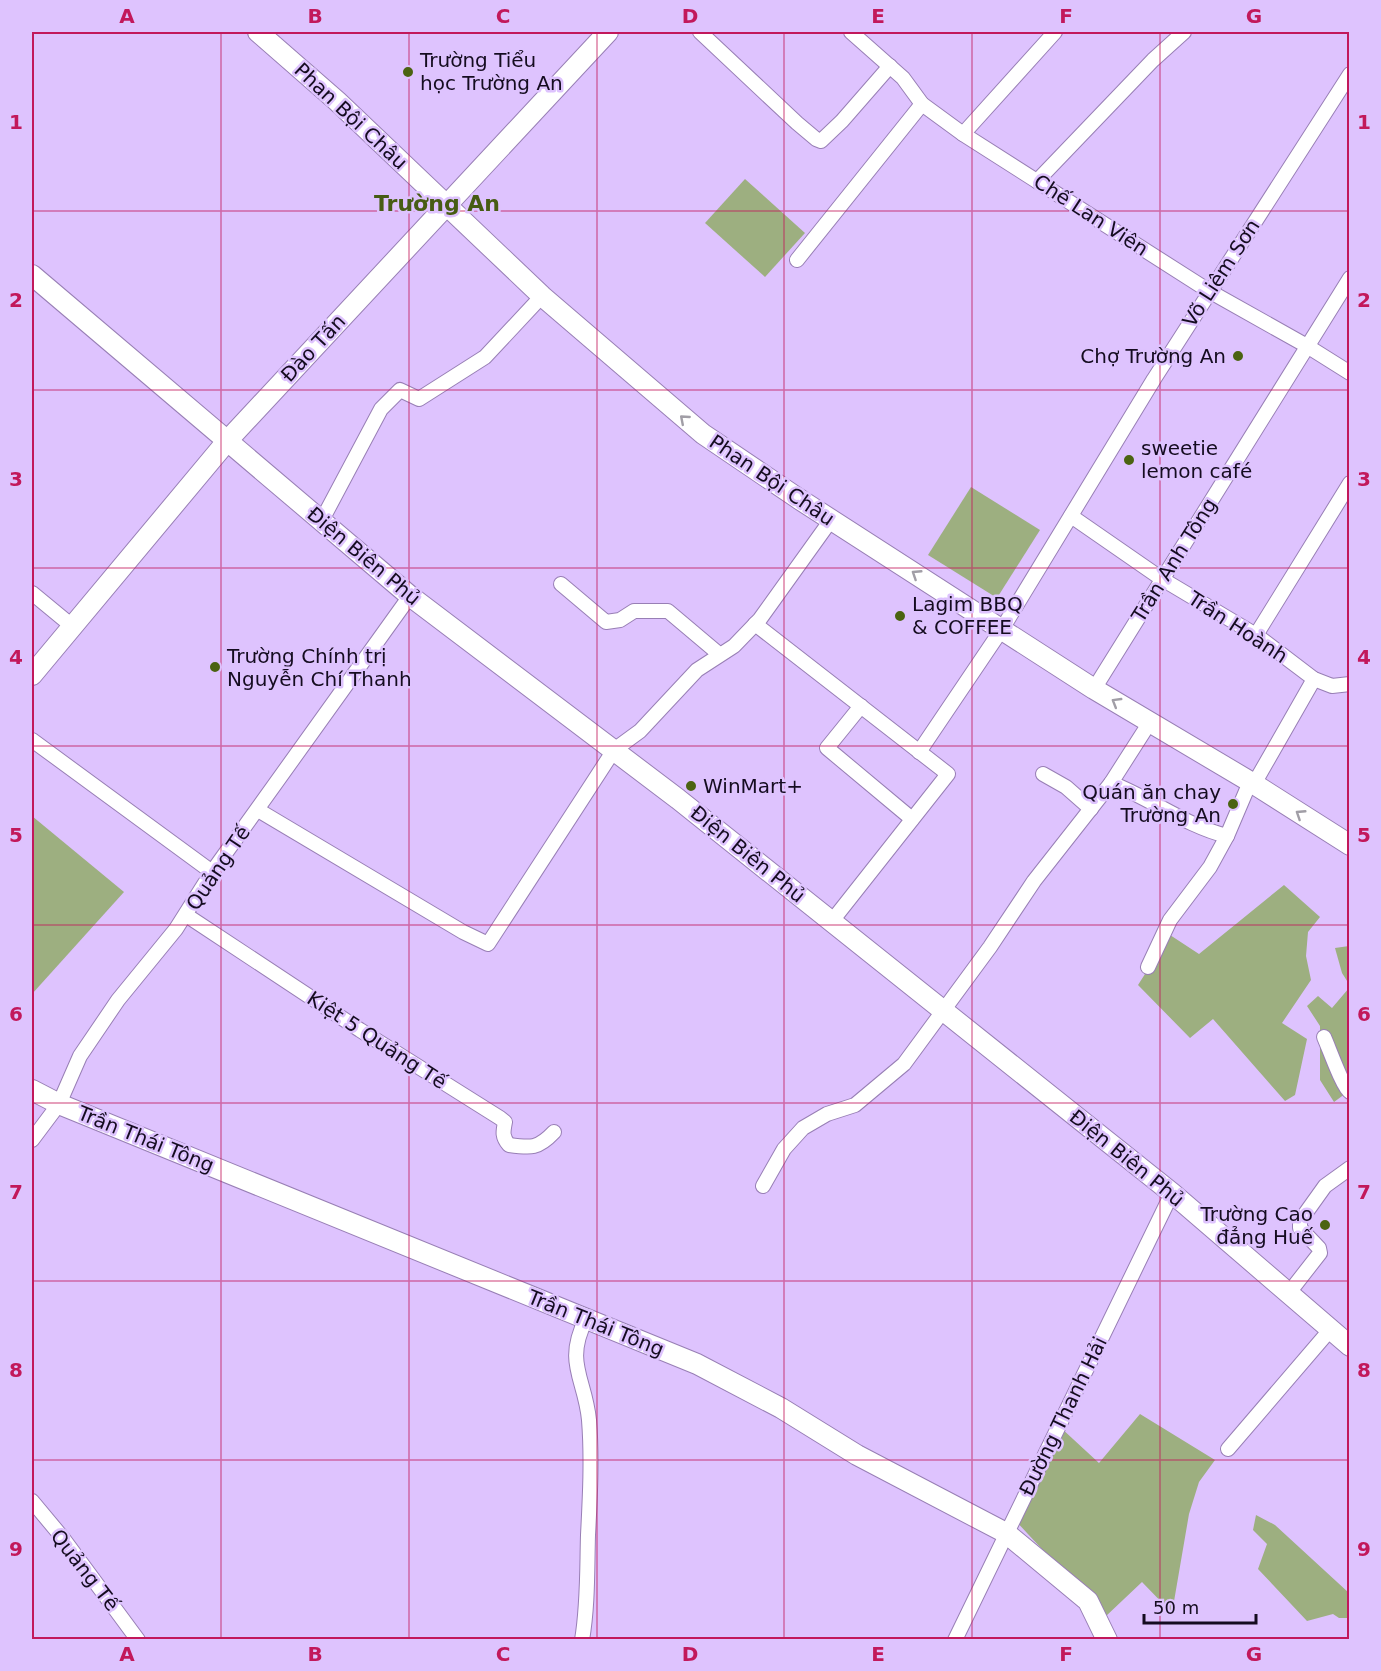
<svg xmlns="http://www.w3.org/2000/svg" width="1381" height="1671" viewBox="0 0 1381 1671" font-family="'DejaVu Sans',sans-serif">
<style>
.green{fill:#9daf80}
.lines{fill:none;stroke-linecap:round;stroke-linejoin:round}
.street-casing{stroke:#987fb5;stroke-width:16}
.secondary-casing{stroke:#987fb5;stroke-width:22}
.street{stroke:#fff;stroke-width:14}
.secondary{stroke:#fff;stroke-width:20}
.oneway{stroke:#a19ea6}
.grid{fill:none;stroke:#c2185b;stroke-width:1.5;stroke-opacity:0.55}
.poi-dot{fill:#4b6311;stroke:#dec3fe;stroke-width:2}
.labels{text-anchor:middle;stroke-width:5;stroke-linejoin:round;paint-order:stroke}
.poi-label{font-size:20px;fill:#150c20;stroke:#dec3fe;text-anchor:start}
.street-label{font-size:20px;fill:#150c20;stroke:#dec3fe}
.quarter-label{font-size:22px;font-weight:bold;fill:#475c14;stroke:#dec3fe}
.neatline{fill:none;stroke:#c2185b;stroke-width:2}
.grid-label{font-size:20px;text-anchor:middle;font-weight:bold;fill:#c2185b}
</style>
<rect width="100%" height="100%" fill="#dec3fe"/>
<!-- green -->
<g class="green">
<path d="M745 179 805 233 765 277 705 223Z"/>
<path d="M971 487 1040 530 997 598 928 555Z"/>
<path d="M32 816 124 892 32 994Z"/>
<path d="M1284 885 1320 917 1308 932 1306 956 1311 980 1282 1023 1307 1039 1295 1095 1285 1101 1213 1019 1190 1038 1138 985 1170 935 1199 954Z"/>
<path d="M1349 946H1350L1349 984 1342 973 1335 948Z"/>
<path d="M1349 988V1091L1334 1102 1320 1080V1026L1307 1006 1318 996 1332 1008Z"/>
<path d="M1140 1414 1215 1460 1199 1482 1189 1514 1172 1613 1142 1582 1105 1617 1014 1519 1060 1427 1099 1463Z"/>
<path d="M1256 1515 1275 1525 1349 1593V1618H1339L1333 1614 1307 1621 1258 1569 1267 1544 1253 1530Z"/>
</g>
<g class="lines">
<!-- street casing -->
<g class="street-casing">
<g id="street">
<path d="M700 32 797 123 816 139 821 141 842 121 890 66"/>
<path d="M851 32 903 78 922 104 963 134 1209 291 1307 346 1350 373"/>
<path d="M963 134 1055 32"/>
<path d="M1037 181 1153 60 1184 32"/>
<path d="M797 260 922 104"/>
<path d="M1071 516 1162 579 1256 635 1314 679 1332 686 1350 684"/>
<path d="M322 520 381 409 400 390 419 399 485 357 542 296"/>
<path d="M561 584 606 622 620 620 634 611H668L719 654"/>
<path d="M32 593 72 626"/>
<path d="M755 624 948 774 832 921"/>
<path d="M1256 635 1350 483"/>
<path d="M1094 689 1350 278"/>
<path d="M861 706 827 748 912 819"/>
<path d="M32 740 212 872"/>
<path d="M919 752 1002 629 1154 379 1350 74"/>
<path d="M1043 774 1066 787 1091 809"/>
<path d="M1111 783C1150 798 1186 826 1227 836"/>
<path d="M1254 784 1314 679"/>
<path d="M258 810 463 932 488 944 614 750 640 731 697 670 734 646 760 619 831 520"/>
<path d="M186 915 360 1030 500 1118 505 1122C503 1132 502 1137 509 1145 531 1148 538 1149 554 1132"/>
<path d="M1148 967 1170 920 1210 867 1227 836 1250 782"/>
<path d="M1324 1037C1329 1048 1343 1088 1350 1092"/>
<path d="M32 1140 59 1104 80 1056 118 1000 176 929 212 872 410 596"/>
<path d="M763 1186 784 1149 803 1128 827 1114 855 1105 904 1064 990 947 1034 881 1111 783 1150 722"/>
<path d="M1288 1294 1320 1253 1319 1248 1300 1228V1221L1325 1186 1350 1168"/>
<path d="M1228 1449 1330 1330"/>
<path d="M32 1501 62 1537 138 1640"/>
<path d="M582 1640C588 1605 587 1569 588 1535 590 1497 592 1458 589 1420 585 1378 564 1363 586 1319"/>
<path d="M955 1640 1172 1193"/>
</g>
</g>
<!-- secondary casing -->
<g class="secondary-casing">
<g id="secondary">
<path d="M258 32 337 101 542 296 703 434 799 499 1094 689 1254 784 1350 845"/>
<path d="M32 275 410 596 678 799 1172 1193 1350 1346"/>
<path d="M32 675 228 440 608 32"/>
<path d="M32 1090 59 1104 697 1364 781 1408 857 1455 1006 1533 1088 1601 1107 1640"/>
</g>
</g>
<!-- street -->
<use href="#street" class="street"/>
<!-- secondary -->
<use href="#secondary" class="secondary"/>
</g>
<!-- one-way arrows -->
<defs><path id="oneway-chevron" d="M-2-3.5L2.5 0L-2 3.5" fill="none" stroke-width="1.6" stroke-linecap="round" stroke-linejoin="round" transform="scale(1.5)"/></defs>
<g class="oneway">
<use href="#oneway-chevron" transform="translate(684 419) rotate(-139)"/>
<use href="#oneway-chevron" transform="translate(916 574) rotate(-147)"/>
<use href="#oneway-chevron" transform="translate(1116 702) rotate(-149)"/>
<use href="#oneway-chevron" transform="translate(1300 814) rotate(-147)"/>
</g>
<!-- grid -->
<path class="grid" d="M221 32V1640M409 32V1640M597 32V1640M784 32V1640M972 32V1640M1160 32V1640M32 211H1350M32 390H1350M32 568H1350M32 746H1350M32 925H1350M32 1103H1350M32 1281H1350M32 1460H1350"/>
<!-- markers -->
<g class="poi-dot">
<circle cx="408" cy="72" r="6"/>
<circle cx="1238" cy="356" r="6"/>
<circle cx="1129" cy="460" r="6"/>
<circle cx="900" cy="616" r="6"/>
<circle cx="215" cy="667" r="6"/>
<circle cx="691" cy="786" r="6"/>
<circle cx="1233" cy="804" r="6"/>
<circle cx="1325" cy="1225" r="6"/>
</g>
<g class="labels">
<!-- poi labels -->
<g class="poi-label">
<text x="420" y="67">Trường Tiểu<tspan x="420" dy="23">học Trường An</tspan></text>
<text x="1226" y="363" text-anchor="end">Chợ Trường An</text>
<text x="1141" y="455">sweetie<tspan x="1141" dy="23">lemon café</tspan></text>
<text x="912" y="611">Lagim BBQ<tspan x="912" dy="23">&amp; COFFEE</tspan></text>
<text x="227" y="663">Trường Chính trị<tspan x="227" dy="23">Nguyễn Chí Thanh</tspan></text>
<text x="703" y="793">WinMart+</text>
<text x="1221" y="799" text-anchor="end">Quán ăn chay<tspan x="1221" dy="23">Trường An</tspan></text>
<text x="1313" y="1221" text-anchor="end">Trường Cao<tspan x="1313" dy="23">đẳng Huế</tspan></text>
</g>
<!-- street labels -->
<g class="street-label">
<text transform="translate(351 116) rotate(43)" y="7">Phan Bội Châu</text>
<text transform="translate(1091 215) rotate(33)" y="7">Chế Lan Viên</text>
<text transform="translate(1221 273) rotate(-57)" y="7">Võ Liêm Sơn</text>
<text transform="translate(313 348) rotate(-47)" y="7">Đào Tấn</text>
<text transform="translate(772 480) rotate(34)" y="7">Phan Bội Châu</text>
<text transform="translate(364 556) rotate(40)" y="7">Điện Biên Phủ</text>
<text transform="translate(1174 560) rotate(-58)" y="7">Trần Anh Tông</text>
<text transform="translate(1238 627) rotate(33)" y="7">Trần Hoành</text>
<text transform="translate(748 854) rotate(39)" y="7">Điện Biên Phủ</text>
<text transform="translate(218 868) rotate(-56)" y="7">Quảng Tế</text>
<text transform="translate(377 1040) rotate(33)" y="7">Kiệt 5 Quảng Tế</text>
<text transform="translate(146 1139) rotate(22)" y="7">Trần Thái Tông</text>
<text transform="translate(1127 1158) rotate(39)" y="7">Điện Biên Phủ</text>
<text transform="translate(596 1323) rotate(22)" y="7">Trần Thái Tông</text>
<text transform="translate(1063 1416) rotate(-64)" y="7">Đường Thanh Hải</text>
<text transform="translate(85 1570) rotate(52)" y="7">Quảng Tế</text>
</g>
<!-- quarter labels -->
<g class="quarter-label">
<text x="437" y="211">Trường An</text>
</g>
</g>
<!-- border -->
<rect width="1381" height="1671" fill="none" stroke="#dec3fe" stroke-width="66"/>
<!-- scale -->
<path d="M1144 1614v9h112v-9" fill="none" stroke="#150c20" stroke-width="3"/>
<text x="1153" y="1614" font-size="18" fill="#150c20" stroke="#dec3fe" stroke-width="4.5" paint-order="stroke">50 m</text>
<rect x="33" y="33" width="1315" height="1605" class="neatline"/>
<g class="grid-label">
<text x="127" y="23">A</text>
<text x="315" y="23">B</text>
<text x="503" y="23">C</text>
<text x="690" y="23">D</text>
<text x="878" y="23">E</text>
<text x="1066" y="23">F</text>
<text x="1254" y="23">G</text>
<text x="16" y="129">1</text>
<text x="1364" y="129">1</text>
<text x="16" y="307">2</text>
<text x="1364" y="307">2</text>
<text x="16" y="486">3</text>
<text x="1364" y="486">3</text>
<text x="16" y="664">4</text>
<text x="1364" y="664">4</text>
<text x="16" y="842">5</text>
<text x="1364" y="842">5</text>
<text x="16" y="1021">6</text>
<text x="1364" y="1021">6</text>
<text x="16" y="1199">7</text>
<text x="1364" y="1199">7</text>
<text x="16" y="1377">8</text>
<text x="1364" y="1377">8</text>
<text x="16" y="1556">9</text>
<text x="1364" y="1556">9</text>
<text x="127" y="1661">A</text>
<text x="315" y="1661">B</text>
<text x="503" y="1661">C</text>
<text x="690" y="1661">D</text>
<text x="878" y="1661">E</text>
<text x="1066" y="1661">F</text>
<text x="1254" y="1661">G</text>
</g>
</svg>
